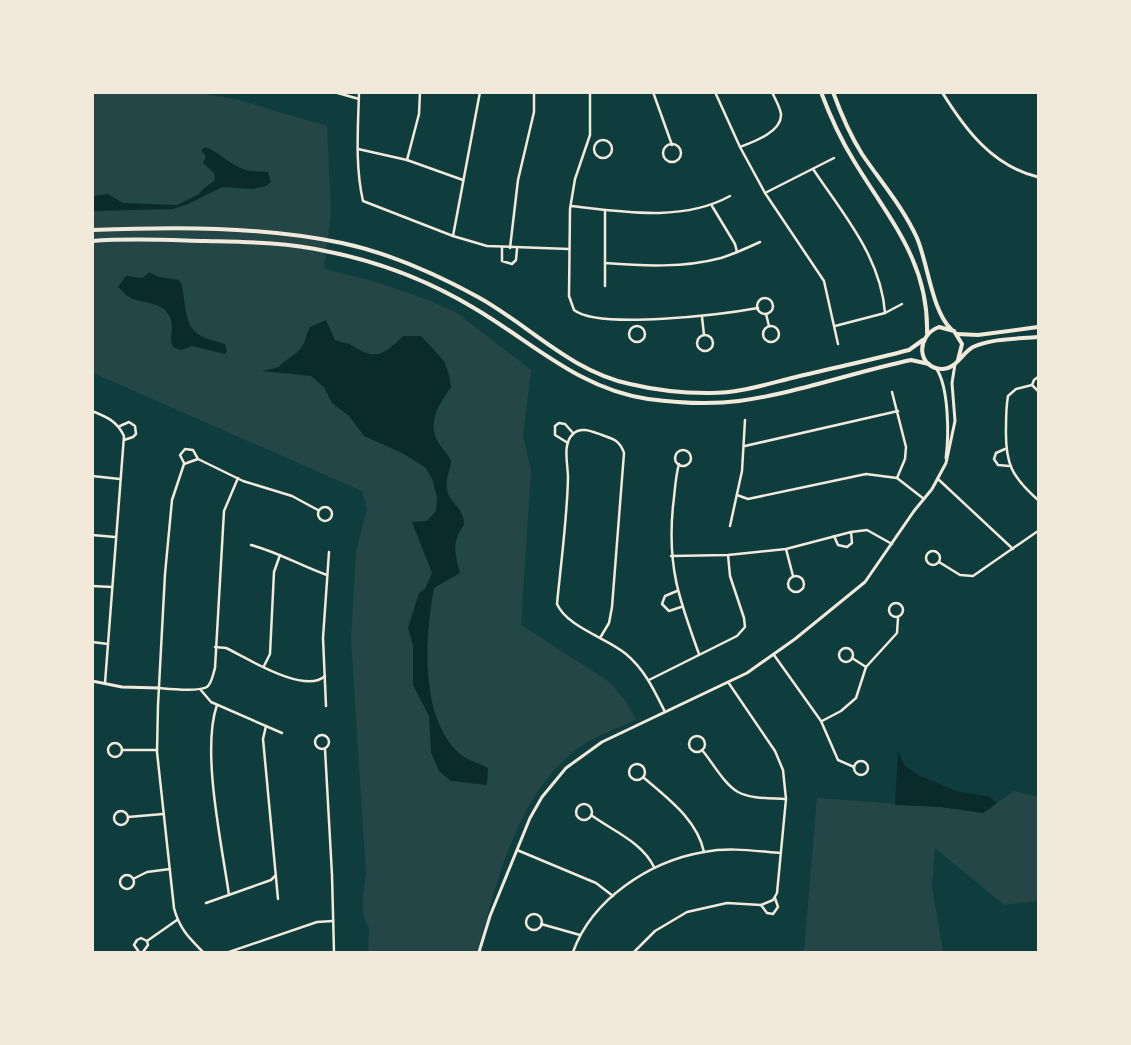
<svg xmlns="http://www.w3.org/2000/svg" width="1131" height="1045" viewBox="0 0 1131 1045" font-family="'Roboto Condensed',sans-serif">
<style>
.green{fill:#244646}
.water{fill:#0a2a2b}
.lines{fill:none;stroke-linecap:round;stroke-linejoin:round}
.minor{stroke:#f1e9da;stroke-width:2.5}
.tertiary{stroke:#f1e9da;stroke-width:3}
.secondary{stroke:#f1e9da;stroke-width:4}
</style>
<rect width="100%" height="100%" fill="#0f3d3e"/>
<!-- green -->
<g class="green">
<path d="M93 92 200 93 239 100 327 126 331 212 324 269 373 281 428 300 457 313 531 370 523 437 531 469 521 625 608 681 625 700 636 720C618 728 597 735 581 746 516 793 498 880 477 952H368L369 927C358 913 364 891 366 874L351 639 356 551 367 509 362 491 93 373Z"/>
<path d="M1014 791 1038 797V901L1004 905 935 848 932 887 943 952H804L817 798 941 807 983 813Z"/>
</g>
<!-- water -->
<g class="water">
<path d="M206 147C222 154 234 169 252 171 258 172 262 171 268 172L271 182 266 186 253 189 222 187 188 204 173 209 93 211V196L108 194 123 203 177 205 199 194 202 190 215 180 214 173 203 163 206 156 201 150Z"/>
<path d="M149 272 159 277 179 280C183 286 183 292 184 299 188 332 194 336 225 344L227 351 225 354 192 346 181 350 173 347C168 339 175 327 170 317 163 302 147 304 133 299 127 297 123 291 118 287L126 276 143 278Z"/>
<path d="M326 320 335 340C340 342 349 343 353 346 376 362 386 353 403 336H421L444 361 449 375 451 387C439 404 425 425 440 445 444 451 448 454 451 461 450 471 445 480 447 489 449 504 464 506 464 525 451 542 455 554 460 573L434 588C425 636 419 718 460 754 467 760 479 763 488 768L487 785 451 781 439 771 431 752 429 716 413 685V645L408 628 419 593 425 589 432 573 412 522 427 521 436 511 437 497 433 481 426 468 404 454 364 436 349 416 332 403 324 387 311 376 262 371 279 367C285 359 294 357 300 349 306 343 306 334 310 327Z"/>
<path d="M898 751 905 766 918 775 956 791 990 797 997 803 983 813 941 807 895 805Z"/>
</g>
<g class="lines">
<!-- minor -->
<g class="minor">
<path d="M334 92 359 99"/>
<path d="M359 92C358 129 355 166 363 201L453 236 487 246 569 249"/>
<path d="M590 92V135L575 179 570 209 569 296 574 310C599 330 725 314 758 308"/>
<path d="M653 92 672 145"/>
<path d="M715 92 740 147 765 193 824 281 838 344"/>
<circle cx="603" cy="149" r="9"/>
<circle cx="672" cy="153" r="9"/>
<path d="M740 147C753 142 782 132 781 114 780 107 775 99 772 92"/>
<path d="M358 149 407 160 463 180"/>
<path d="M407 160 419 114 420 92"/>
<path d="M813 169C843 214 881 257 885 313"/>
<path d="M765 193 834 158"/>
<path d="M571 206C623 212 683 222 730 196"/>
<path d="M712 206 735 244 737 252"/>
<path d="M605 210V286"/>
<path d="M453 236 480 92"/>
<path d="M502 247V261L512 264 516 260 517 249"/>
<path d="M510 248 518 180 534 112V92"/>
<path d="M605 263C643 266 684 268 721 258 734 254 747 248 760 242"/>
<circle cx="765" cy="306" r="8"/>
<path d="M766 314 769 326"/>
<path d="M702 317 704 335"/>
<path d="M835 326 885 313 902 304"/>
<circle cx="771" cy="334" r="8"/>
<circle cx="637" cy="334" r="8"/>
<circle cx="705" cy="343" r="8"/>
<path d="M1038 377 1034 380 1032 385 1038 391"/>
<path d="M1032 385 1016 389 1008 396C1006 407 1006 418 1006 428 1005 464 1012 477 1038 500"/>
<path d="M892 392 906 447 905 459 897 478"/>
<path d="M92 411C107 417 117 421 124 436L105 683"/>
<path d="M120 426 129 422 135 426 136 434 133 437 124 440"/>
<path d="M568 443 555 435V426L559 423 565 424 573 433"/>
<path d="M745 446 898 411"/>
<path d="M1005 449 996 453 994 459 998 465 1009 466"/>
<circle cx="683" cy="458" r="8"/>
<path d="M184 463 180 455 185 449 193 450 198 459"/>
<path d="M679 464C675 478 675 492 673 506 667 566 679 599 699 654"/>
<path d="M92 476 120 479"/>
<path d="M938 479 1013 549"/>
<path d="M737 495 748 499 866 474 897 478 924 499"/>
<circle cx="325" cy="514" r="7"/>
<path d="M730 526 742 471 745 420"/>
<path d="M92 535 115 537"/>
<path d="M834 536 838 545 847 547 852 543 851 532"/>
<path d="M251 545C278 552 301 566 327 575"/>
<path d="M786 549 793 576"/>
<circle cx="933" cy="558" r="7"/>
<path d="M671 556 728 555 786 549 851 532 867 530 892 544"/>
<path d="M939 562 960 575 973 576 1038 531"/>
<circle cx="796" cy="584" r="8"/>
<path d="M92 586 112 587"/>
<path d="M677 591 665 596 662 604 669 611 681 607"/>
<circle cx="896" cy="610" r="7"/>
<path d="M600 638 609 623 612 607 624 453C620 441 614 439 602 435 593 432 581 426 573 434 562 444 568 464 568 478 567 520 561 562 557 604 567 627 607 638 626 654 645 670 654 690 665 712"/>
<path d="M92 642 108 644"/>
<path d="M215 647 226 648C247 658 305 695 325 676"/>
<circle cx="846" cy="655" r="7"/>
<path d="M774 655 821 721 838 760 854 767"/>
<path d="M852 658 866 667"/>
<path d="M264 666 270 654 274 572 280 555"/>
<path d="M649 680 737 636 745 627 744 618 730 576 728 555"/>
<path d="M159 688C170 689 198 692 207 687 212 683 213 674 215 668L224 511 238 478"/>
<path d="M200 689 211 702 282 733"/>
<path d="M217 705C201 750 222 846 229 895"/>
<path d="M326 706 323 638 329 552"/>
<path d="M822 721 841 711 856 698 866 667 897 633 898 618"/>
<path d="M266 726 263 739 278 899"/>
<circle cx="322" cy="742" r="7"/>
<circle cx="697" cy="744" r="8"/>
<circle cx="115" cy="750" r="7"/>
<path d="M325 749 332 875 334 952"/>
<path d="M122 750H157"/>
<path d="M702 750C713 763 724 784 738 792 751 799 771 798 785 799"/>
<circle cx="861" cy="768" r="7"/>
<circle cx="637" cy="772" r="8"/>
<path d="M643 777C667 798 697 819 704 852"/>
<circle cx="584" cy="812" r="8"/>
<circle cx="121" cy="818" r="7"/>
<path d="M591 815C613 831 642 842 654 867"/>
<path d="M128 817 163 814"/>
<path d="M517 850 596 883 613 896"/>
<circle cx="127" cy="882" r="7"/>
<path d="M133 879 147 872 170 869"/>
<path d="M206 903 271 880 276 875"/>
<path d="M761 905 767 913 773 914 778 907 775 898"/>
<circle cx="534" cy="922" r="8"/>
<path d="M541 924 580 935"/>
<path d="M147 941 177 920"/>
<path d="M139 952 134 945 137 940 141 938 147 941 148 945 143 952"/>
<path d="M203 952C189 938 179 928 174 908L157 752 158 705 165 574 172 500 184 464 198 459 243 481 292 496 318 510"/>
<path d="M229 952 317 922 333 921"/>
<path d="M573 952C592 899 650 861 704 852 730 847 755 851 781 853"/>
<path d="M634 952 655 931 687 912 727 903 761 905 773 900 777 893 786 799 783 770 775 751 728 682"/>
</g>
<!-- tertiary -->
<g class="tertiary">
<path d="M942 92C966 131 993 166 1038 177"/>
<path d="M936 368C949 387 949 435 946 458"/>
<path d="M92 681 122 687 159 688"/>
<path d="M479 952 490 916 530 818 542 797 566 768 602 742 747 673 795 639 865 582 914 511 932 489 946 463 955 421 952 383 955 364"/>
</g>
<!-- secondary -->
<g class="secondary">
<path d="M821 92C830 116 841 140 854 161 889 219 929 262 927 333"/>
<path d="M833 92C841 114 850 135 862 154 881 182 903 207 917 238 928 264 932 311 951 329"/>
<path d="M92 230C174 227 261 226 342 243 389 253 436 274 478 297 529 325 570 371 630 384 655 390 681 393 707 393 737 394 767 384 796 377 833 368 871 360 909 350L923 340"/>
<path d="M92 241C130 238 167 240 205 241 245 242 286 242 325 251 377 261 429 281 474 308 532 342 579 389 648 399 678 403 709 405 739 401 797 393 854 372 911 360L929 364"/>
<path d="M957 334 978 335 1038 327"/>
<path d="M958 360 962 344 954 331 939 327C915 336 917 369 943 369 957 368 962 353 973 347 993 338 1018 339 1038 337"/>
</g>
</g>
<!-- border -->
<rect width="1131" height="1045" fill="none" stroke="#f1e9da" stroke-width="188"/>
</svg>
